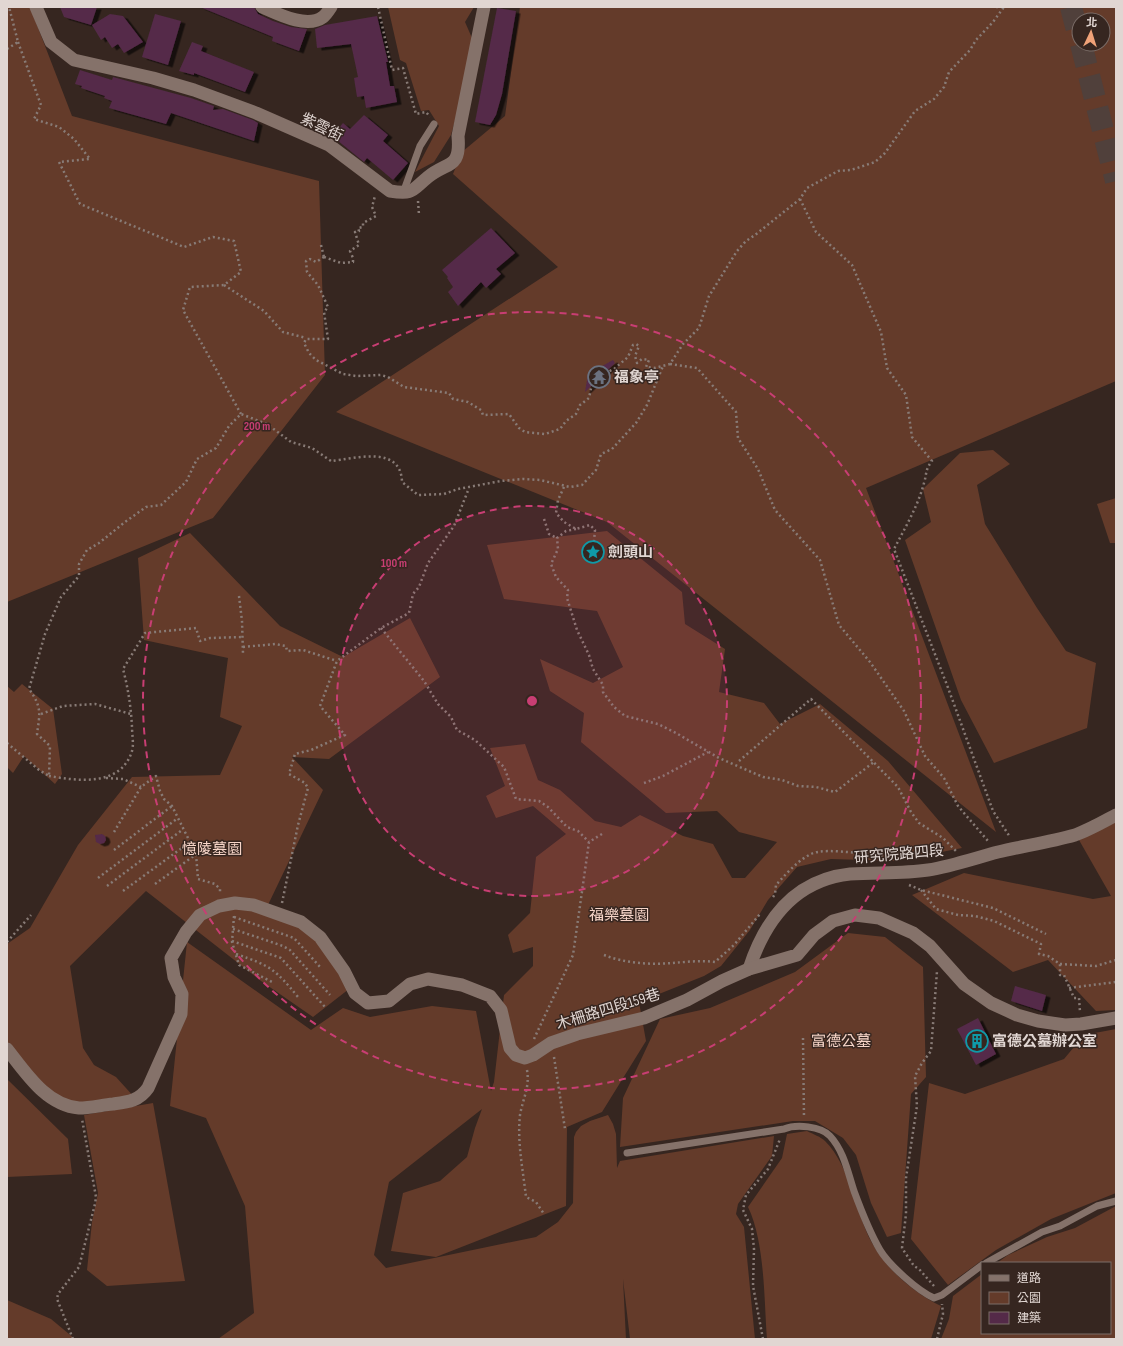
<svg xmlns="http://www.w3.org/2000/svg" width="1123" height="1346" viewBox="0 0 1123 1346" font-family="'Sofia Sans Condensed','Noto Sans TC',sans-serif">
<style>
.green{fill:#643b2a;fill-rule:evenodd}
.building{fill:#542a48;filter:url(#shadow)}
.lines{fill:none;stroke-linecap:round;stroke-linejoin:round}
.highway-tunnel{stroke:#50403b;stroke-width:22;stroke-dasharray:22 11;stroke-linecap:butt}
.path{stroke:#887b76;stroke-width:2.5;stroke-dasharray:2 3;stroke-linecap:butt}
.lane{stroke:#85726a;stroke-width:7}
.street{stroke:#85726a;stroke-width:13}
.ring{fill:none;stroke:#c83e73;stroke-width:2;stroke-dasharray:7 5}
.labels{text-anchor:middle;stroke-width:3;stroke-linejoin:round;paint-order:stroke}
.street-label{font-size:15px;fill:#e1d6d2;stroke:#362620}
.poi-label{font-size:15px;font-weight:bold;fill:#e1d6d2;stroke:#362620;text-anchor:start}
.park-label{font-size:15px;fill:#f6d4c7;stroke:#362620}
.centre{fill:#c83e73;stroke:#362620;stroke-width:2}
.ring-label{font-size:12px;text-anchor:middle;font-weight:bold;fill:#c83e73;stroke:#362620;stroke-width:3;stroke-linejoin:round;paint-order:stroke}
</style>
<defs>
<filter id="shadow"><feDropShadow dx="4.5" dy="2.5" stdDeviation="0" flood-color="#0009"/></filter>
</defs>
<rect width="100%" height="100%" fill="#362620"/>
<!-- green -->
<g class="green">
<path d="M7 7H30L72 116 319 181 325 375 213 518 7 602Z"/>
<path d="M388 7H474L465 22 472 38 466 79 451 135 434 162 415 172 439 126 429 110 421 111 406 63 400 60Z"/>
<path d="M520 7H1116V381L866 488 996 832 607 522 336 412 558 267 453 174 462 152 505 116ZM1079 20H1103V44H1079Z"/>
<path d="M993 450 1010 464 977 485 985 524 1037 608 1066 651 1096 663 1087 728 994 763 961 700 905 540 931 522 923 489 960 453Z"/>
<path d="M1116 498V543H1110L1097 504Z"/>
<path d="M607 531 682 592 685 624 725 649 719 692 764 703 780 724 820 704 888 761 962 848 895 861 831 859 797 867 768 900 750 930 721 966 704 976 639 1002 646 1041 602 1112 567 1127 566 1206 436 1257 391 1251 403 1193 440 1181 467 1157 475 1128 482 1109 389 1182 374 1255 386 1268 536 1237 558 1222 573 1203 574 1137 576 1132 581 1126 590 1121 608 1115 613 1124 616 1134 617 1168 620 1161 774 1136 772 1156 738 1204 736 1214 744 1227 755 1339H630L623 1279 626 1339H218L254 1313 245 1206 206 1118 170 1106 187 942 311 1030 343 1008 370 1017 432 1006 476 1011 491 1091 494 1082 504 995 533 966V947L513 953 508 935 530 913 536 857 566 834 533 806 496 818 486 796 505 786 490 748 525 744 538 780 560 790 595 821 621 827 640 815 683 836 713 844 732 878H745L777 842 739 832 717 811 666 813 581 742 584 713 550 691 540 659 593 683 623 667 597 611 504 599 487 545Z"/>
<path d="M190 533 280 626 343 657 410 618 440 677 329 759 292 757 323 790 267 907 310 934 336 961 349 989 313 1017 261 981 146 891 70 966 83 1048 94 1065 116 1077 135 1098 82 1112 42 1087 7 1043V944L30 928 78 845 132 777 220 775 242 726 220 717 228 658 144 640 138 558Z"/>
<path d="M22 684 53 709 62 774 55 784 24 756 13 773 7 767V686L14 692Z"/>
<path d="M1116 822V1010L1096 1011 1048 960 1013 972 912 895 964 873 1093 899 1111 896 1079 840Z"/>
<path d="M848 933 885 937 923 967 926 1077 911 1094 901 1233 887 1237 871 1203 856 1155 843 1138 815 1121H793L620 1147 623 1098 660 1019 710 1008 795 972Z"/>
<path d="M1116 1029V1193L1051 1219 996 1250 948 1285 911 1239 929 1083 965 1094 1064 1059 1084 1035Z"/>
<path d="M7 1079 68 1139 72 1174 7 1177Z"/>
<path d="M153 1103 185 1281 107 1286 87 1270 92 1222 98 1193 84 1115Z"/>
<path d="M807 1131C813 1134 821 1137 825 1141 851 1167 855 1212 872 1243 887 1270 914 1293 941 1306L931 1339H767C764 1300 765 1242 748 1207L782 1158 787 1134Z"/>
<path d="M1116 1206V1339H941L949 1319 953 1296 982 1274V1333H1110V1263H997L1008 1255 1047 1237 1075 1228Z"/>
<path d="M7 1300 51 1319 75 1339H7Z"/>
</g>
<!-- building -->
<g class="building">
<path d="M60 7H97L91 25 64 17Z"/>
<path d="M200 7H254L258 14 273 21 291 27 307 29 299 51 272 41 273 37Z"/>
<path d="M497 8 516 11 502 94 496 115 490 125 475 122Z"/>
<path d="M110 14 123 16 143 42 124 53 118 44 112 48 105 37 101 40 92 25Z"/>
<path d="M155 14 181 21 168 65 142 57Z"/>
<path d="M377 16 388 62H386L390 86H394L397 102 366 108 364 96 357 97 354 78 358 77 351 44 317 48 315 29 325 25Z"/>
<path d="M192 42 203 46 201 51 254 72 245 92 194 73V75L179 71Z"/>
<path d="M80 70 112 80 113 77 191 98 214 106 213 110 223 109 253 120 258 123 254 141 171 113 166 124 109 108 112 101 104 98 105 96 81 88 82 86 75 84Z"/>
<path d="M364 115 388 135 383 141 408 163 393 180 367 158 364 162 332 136 343 123 350 129Z"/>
<path d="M491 228 515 253 496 269 501 274 486 288 481 282 458 306 448 292 453 287 447 278 448 277 442 270Z"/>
<path d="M613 360 615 363 585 392 588 374Z"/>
<path d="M102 834 105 836 106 840 104 843 100 844 96 842 95 835Z"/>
<path d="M1015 986 1046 995 1042 1011 1011 1001Z"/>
<path d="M978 1018 996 1054 976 1065 957 1029Z"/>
</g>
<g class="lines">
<!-- highway-tunnel -->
<g class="highway-tunnel">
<path d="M1071 7 1079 38"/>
<path d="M1081 44 1116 181"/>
</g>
<!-- path -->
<g class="path">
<path d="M378 7 392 70 403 68 416 114 426 112 430 117"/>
<path d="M996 7H998"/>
<path d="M18 42 41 105 34 119 59 127 74 139 90 159 59 162 80 204 184 247 213 237 234 241 241 272 224 285 190 287 183 310 241 414"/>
<path d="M7 49 18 42 9 7"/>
<path d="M800 199 816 232 852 265 881 332 887 368 906 395 912 437 932 461C925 470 927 473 924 483 918 506 905 528 894 549L947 685 993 811 1010 837"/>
<path d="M418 201 419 215"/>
<path d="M321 245 324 257"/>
<path d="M324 257 316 262 310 259 306 261 307 272 318 285 328 307 324 312 328 339H306L304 343 309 353 316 360 343 374 356 376 381 375 388 377 404 387 449 393 453 399 468 402 481 410 483 415 509 414 519 428 525 432 545 434 560 429 566 421 576 414 580 405 589 398 593 379 614 369 628 357 633 345 636 344 639 346 635 356 637 363 642 359 649 360 646 367 655 368 670 364 683 344 699 328 709 296 737 251 746 241 755 235 800 199 807 188 838 171 851 170 875 162 885 153 915 111 934 99 944 87 949 72 970 50 976 40 993 22 1004 7"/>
<path d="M324 257 341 263 353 262V258L350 251 359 245 355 232 359 231 358 228 363 227V223L376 216 372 207 375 196 376 197"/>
<path d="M224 285 264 311 283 332 306 338"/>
<path d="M670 364 697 368 736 412 738 438 758 469 775 510 820 560 839 625 870 662 904 711 925 756 944 778 958 806 988 841"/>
<path d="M564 487 558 500 556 513 564 522 576 529 590 525 595 530 593 552"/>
<path d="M544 519 549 534 557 538"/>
<path d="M576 529 566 531 557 538 558 549 551 564 556 577 568 590 567 598 577 630 589 655 593 669 603 685V692L614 707 625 716 658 724 676 733 719 758 763 777 782 780 798 786 816 787 835 792 874 762"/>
<path d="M239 596 242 621 243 654"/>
<path d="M381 628 424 681 438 704 451 717 457 730 475 740 504 767 516 799 539 801 548 807 567 827 578 831 589 842"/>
<path d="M243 647 275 644 286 646 287 651 303 650 337 661"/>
<path d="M41 714 63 706 95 704 131 714"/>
<path d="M7 743 39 770 49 776 50 746 37 734C40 713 42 707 29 689L45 634 61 597 79 576V564L87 550 99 543 125 522 146 507 161 505 186 482 197 459 216 448 229 426 241 414 267 424 291 442 312 448 331 461C354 459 401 444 402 482L418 495 444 494 458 489 501 481 523 479 540 480 570 487 582 485 596 470 601 454 612 449 636 423 647 405 663 366"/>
<path d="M739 761 811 699 898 787 911 812 919 823 943 838 957 852"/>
<path d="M49 776C78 781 121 787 132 751 134 745 132 734 132 727 131 707 128 688 123 669L145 633 196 628 200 641 210 638 243 637"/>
<path d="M106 778 123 779 141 787"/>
<path d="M644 783 663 776 708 752"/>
<path d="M114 832 141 787 156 776 160 791 164 799 172 806 196 854 198 879 215 884 220 889V893"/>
<path d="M114 850 172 806"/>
<path d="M98 878 178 818"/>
<path d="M155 884 195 855"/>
<path d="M909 885 921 890 993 908 1046 934"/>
<path d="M107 886 182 830"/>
<path d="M921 890 936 909 958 915 975 916 994 921 1041 944 1039 954 1048 956 1060 964V975H1064L1074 998H1079L1080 1012"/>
<path d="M123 891 190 842"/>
<path d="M773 897 775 894 776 885C786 874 797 861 811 854 827 846 879 857 899 858"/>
<path d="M282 903 298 825 308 788 305 783 289 774 295 754 311 750 345 735 320 706 337 661 381 628 409 613 413 594 419 587 428 563 454 526 469 488"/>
<path d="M234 916 232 942 239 965 272 982"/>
<path d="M234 917 294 938 321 968"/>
<path d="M233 929 283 946 290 950 330 995"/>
<path d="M232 941 281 958 325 1007"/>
<path d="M7 942 31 915"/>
<path d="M236 954C271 966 275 969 298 997"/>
<path d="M604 955C624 963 649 965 672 963 686 962 701 960 715 962L734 945 760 914"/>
<path d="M1060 964 1096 966 1116 960"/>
<path d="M1069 988 1116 982"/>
<path d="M803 1038 804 1118"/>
<path d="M534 1039 573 955 589 842 602 834"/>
<path d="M554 1057 565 1129"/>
<path d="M527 1070C530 1087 523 1098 520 1115 517 1142 523 1170 526 1197L536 1202 544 1214"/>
<path d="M934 1286 919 1269 914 1266 902 1248 906 1214V1178L917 1106 915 1076 922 1063 931 1051 937 971"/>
<path d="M73 1339 57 1299 58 1294 79 1267 95 1204 96 1197 82 1119"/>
<path d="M763 1339 753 1286 754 1249 752 1229 743 1210 746 1195 768 1169 780 1139"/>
<path d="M937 1339 943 1314 942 1304"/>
</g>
<!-- lane -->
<g class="lane">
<path d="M403 193 420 146 434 124"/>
<path d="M627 1153 784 1129C796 1124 821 1126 830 1136 844 1151 848 1173 854 1191 861 1210 870 1233 880 1250 889 1265 918 1291 934 1298L942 1295 982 1265"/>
<path d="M986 1263 1042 1232 1060 1226 1097 1206 1116 1201"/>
</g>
<!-- street -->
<g class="street">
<path d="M36 7 51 42 74 60 153 78 194 90 256 113 329 145 390 191C414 195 412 190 428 177 448 161 461 169 458 136L484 7"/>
<path d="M262 7C278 14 307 29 323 17 326 15 329 10 331 7"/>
<path d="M749 969C765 920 794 880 850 874 876 872 902 874 928 870 952 866 975 858 998 852 1024 846 1050 842 1075 835 1089 830 1103 822 1116 815"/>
<path d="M7 1049C26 1073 46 1105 79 1108 90 1108 102 1105 113 1104 128 1102 139 1101 148 1088L181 1014 182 994 174 977 171 958 186 932 200 915 219 906 235 903 253 905 301 922 320 937 344 971 355 993 368 1003 389 1001 410 984 428 979 462 985 490 996 501 1010 510 1048 516 1055 525 1058 533 1055 551 1043 577 1034 644 1018 687 1000 722 981 749 969 797 955 814 935 833 921 855 915 879 918 913 933 930 946 964 984 991 1003 1017 1015 1038 1021 1065 1025 1081 1024 1116 1018"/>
</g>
</g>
<!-- distance rings -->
<circle cx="532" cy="701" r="195" fill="#c83e73" fill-opacity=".12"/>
<g class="ring">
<circle cx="532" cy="701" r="195"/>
<circle cx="532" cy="701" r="389"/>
</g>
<!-- icons -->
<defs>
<g id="temple-ring" transform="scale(1.15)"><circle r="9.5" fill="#362620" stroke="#6b7280" stroke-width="1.5"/><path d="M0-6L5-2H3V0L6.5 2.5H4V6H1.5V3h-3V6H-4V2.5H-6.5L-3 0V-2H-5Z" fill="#6b7280"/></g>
<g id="sight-ring" transform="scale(1.15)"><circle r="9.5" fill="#362620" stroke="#0f9aa8" stroke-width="1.5"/><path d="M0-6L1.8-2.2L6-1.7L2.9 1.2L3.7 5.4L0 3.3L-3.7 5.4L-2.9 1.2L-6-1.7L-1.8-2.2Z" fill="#0f9aa8"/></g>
<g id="building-ring" transform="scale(1.15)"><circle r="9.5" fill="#362620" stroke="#0f9aa8" stroke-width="1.5"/><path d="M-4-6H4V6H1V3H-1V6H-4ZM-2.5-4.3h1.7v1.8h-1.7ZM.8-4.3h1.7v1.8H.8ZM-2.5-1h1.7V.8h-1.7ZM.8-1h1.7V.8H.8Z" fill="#0f9aa8"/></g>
</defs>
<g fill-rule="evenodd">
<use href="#temple-ring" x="599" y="377"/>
<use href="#sight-ring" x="593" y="552"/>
<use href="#building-ring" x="977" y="1041"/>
</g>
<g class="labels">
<!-- street labels -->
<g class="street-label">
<text transform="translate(322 127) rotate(26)" y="5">紫雲街</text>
<text transform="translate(899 854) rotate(-5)" y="5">研究院路四段</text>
<text transform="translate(608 1009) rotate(-17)" y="5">木柵路四段159巷</text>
</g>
<!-- poi labels -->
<g class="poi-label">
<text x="614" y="382">福象亭</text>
<text x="608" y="557">劍頭山</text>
<text x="992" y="1046">富德公墓辦公室</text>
</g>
<!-- park labels -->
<g class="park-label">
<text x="212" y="854">憶陵墓園</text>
<text x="619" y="920">福樂墓園</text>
<text x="841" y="1046">富德公墓</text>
</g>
</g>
<circle cx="532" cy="701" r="6" class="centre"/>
<g class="ring-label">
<text x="257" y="430">200 m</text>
<text x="394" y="567">100 m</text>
</g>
<!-- border -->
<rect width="1123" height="1346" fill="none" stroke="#e1d6d2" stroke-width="16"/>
<!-- legend -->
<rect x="981" y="1262" width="130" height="72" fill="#362620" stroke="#7a6c67"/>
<rect x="989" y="1275" width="20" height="6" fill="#85726a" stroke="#7a6c67"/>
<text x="1017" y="1282" font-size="12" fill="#e1d6d2">道路</text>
<rect x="989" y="1292" width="20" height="12" fill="#643b2a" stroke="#7a6c67"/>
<text x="1017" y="1302" font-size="12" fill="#e1d6d2">公園</text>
<rect x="989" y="1312" width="20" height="12" fill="#542a48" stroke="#7a6c67"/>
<text x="1017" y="1322" font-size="12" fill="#e1d6d2">建築</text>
<!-- north arrow -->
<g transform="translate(1091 32) rotate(4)"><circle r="19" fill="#362620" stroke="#7a6c67"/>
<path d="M0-3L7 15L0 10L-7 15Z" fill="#f0a278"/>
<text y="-6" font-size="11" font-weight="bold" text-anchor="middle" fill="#e1d6d2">北</text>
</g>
</svg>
